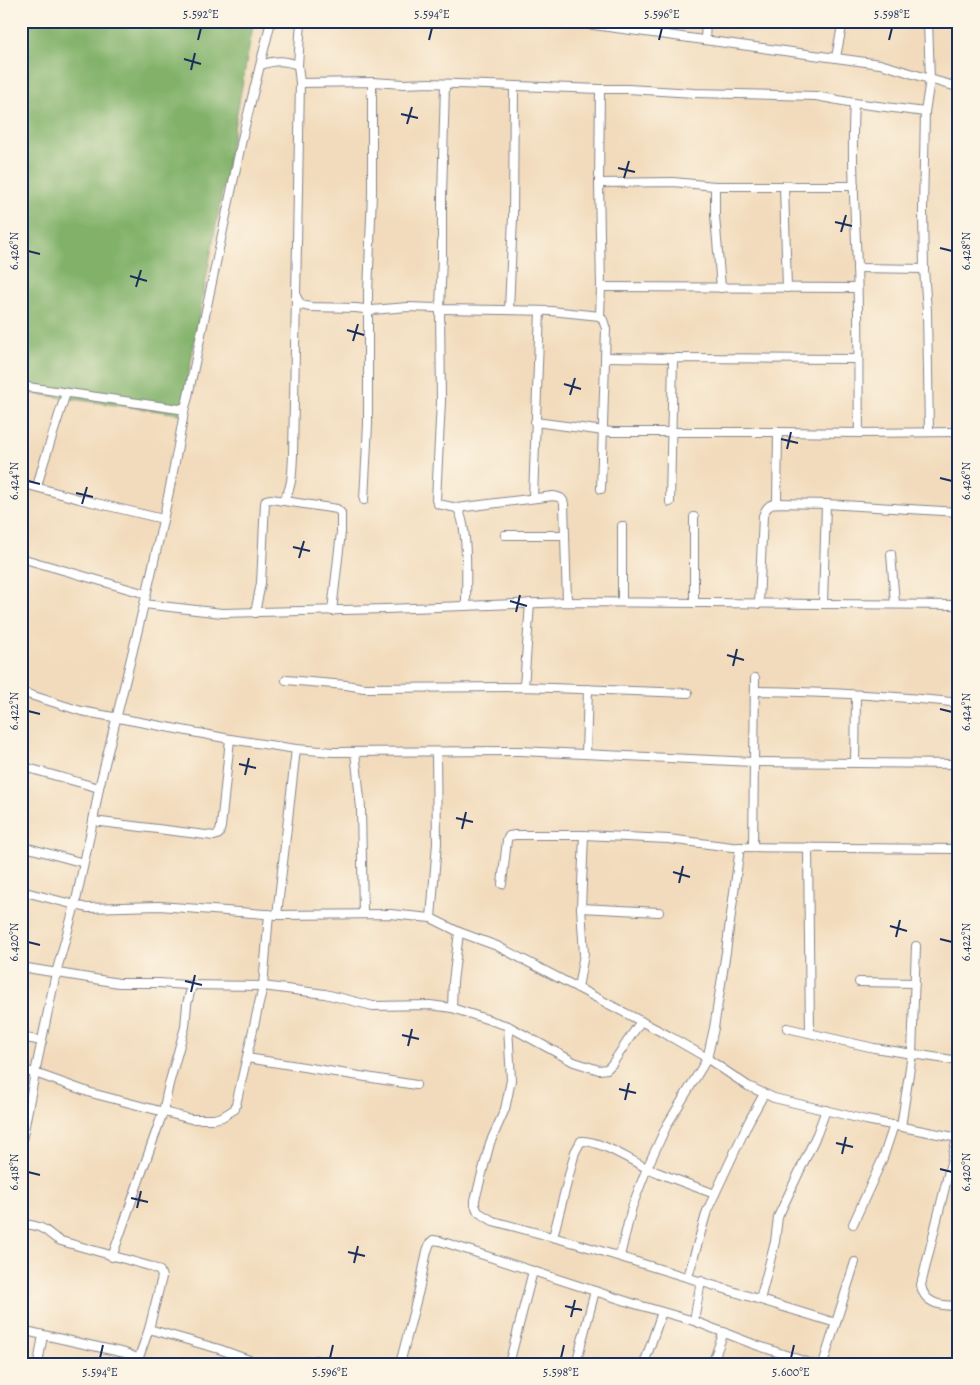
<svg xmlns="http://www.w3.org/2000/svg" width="980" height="1385" viewBox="0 0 980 1385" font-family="Alegreya,serif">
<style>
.forest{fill:#82b26b;stroke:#4e7064}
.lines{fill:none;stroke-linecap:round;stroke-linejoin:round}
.minor-casing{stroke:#86858d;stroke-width:10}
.minor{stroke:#fff;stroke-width:8}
.ticks{fill:none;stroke:#1b2f5e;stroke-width:2}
.neatline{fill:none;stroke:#1b2f5e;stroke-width:2}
.ticks-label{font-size:12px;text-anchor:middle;fill:#1b2f5e}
</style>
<rect width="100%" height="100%" fill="#fcf5e5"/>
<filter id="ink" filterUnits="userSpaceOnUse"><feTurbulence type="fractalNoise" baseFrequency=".02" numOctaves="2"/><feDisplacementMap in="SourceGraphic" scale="10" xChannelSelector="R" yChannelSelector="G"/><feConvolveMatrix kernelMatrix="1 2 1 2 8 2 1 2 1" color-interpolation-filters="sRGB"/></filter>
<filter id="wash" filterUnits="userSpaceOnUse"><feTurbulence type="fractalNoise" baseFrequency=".0096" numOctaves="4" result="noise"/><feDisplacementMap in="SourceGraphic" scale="20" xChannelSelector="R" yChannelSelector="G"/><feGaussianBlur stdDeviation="1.12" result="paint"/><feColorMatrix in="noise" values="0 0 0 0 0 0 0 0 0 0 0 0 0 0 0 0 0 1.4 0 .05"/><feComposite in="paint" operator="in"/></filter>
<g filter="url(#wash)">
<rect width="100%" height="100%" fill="#f2dbbc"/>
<!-- forest -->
<path class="forest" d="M21 21H254L181 414 21 392Z"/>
</g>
<g filter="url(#ink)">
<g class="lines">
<!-- minor casing -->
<g class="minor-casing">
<g id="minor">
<path d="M564 21 880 64C906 71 932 81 959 87"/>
<path d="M928 21 930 80 925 112 923 211 924 269 927 311 929 432"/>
<path d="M705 40 706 21"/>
<path d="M836 57 843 21"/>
<path d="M261 65C275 60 284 60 298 65"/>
<path d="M300 83 372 82 404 84 429 83 600 89H628L694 93 816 96 854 103"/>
<path d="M445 84 442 197V256L440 309 441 401 436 500 438 504 457 508 553 496C560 497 563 498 564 504L567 602"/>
<path d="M600 89 599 183 601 287 600 316 603 320 606 329 601 489"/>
<path d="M599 183 673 182 715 186H854"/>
<path d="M715 186V216L721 288"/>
<path d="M784 186 787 288"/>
<path d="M857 268 924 269"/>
<path d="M601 287 857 288"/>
<path d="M297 298 301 305 310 307 356 308 372 310 408 307 436 308 440 309 551 311 600 316"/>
<path d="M509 310 513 217 514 86"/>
<path d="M605 357 673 358"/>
<path d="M21 386 179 409 185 407 187 401 244 130 271 21"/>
<path d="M535 422 612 432H778L859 433 959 432"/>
<path d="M859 433C858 377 859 322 857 266 855 212 851 157 854 103L925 112"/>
<path d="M21 483 79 499 163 519"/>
<path d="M37 487 42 468 66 393"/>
<path d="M533 498 540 311"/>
<path d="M364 500 368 424V293L372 193V82"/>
<path d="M282 501C293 490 292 470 293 455L300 83 298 65 301 21"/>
<path d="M670 502 673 358 857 359"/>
<path d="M777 503 778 432"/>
<path d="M457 508C469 524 466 583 466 606"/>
<path d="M694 517V603"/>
<path d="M622 526V602"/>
<path d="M505 535H565"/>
<path d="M891 554 895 604"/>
<path d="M21 558 146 594"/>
<path d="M823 603 826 504"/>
<path d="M144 604 222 613 386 609 567 602 959 605"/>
<path d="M759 604 763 516C766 508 768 505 777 503L826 504 959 512"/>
<path d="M255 613 261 583 265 503 266 500 271 499 337 509 341 513V532L332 611"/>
<path d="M286 680 346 685 364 688 524 687 688 693"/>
<path d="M524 687 530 603"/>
<path d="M755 691C823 692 891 695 959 703"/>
<path d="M21 692 81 711 230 739 296 749 333 752 520 751 753 762 959 764"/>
<path d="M355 752 361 808 363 914"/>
<path d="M586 754 588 689"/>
<path d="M855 763 856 695"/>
<path d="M21 766 99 788"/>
<path d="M93 821 214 836 219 834 221 827 230 739"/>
<path d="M21 846 84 863"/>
<path d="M753 847 755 678"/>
<path d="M808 847 810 1033"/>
<path d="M502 884 507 840 509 836 515 835H584L668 839 732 847 959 849"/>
<path d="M21 891 87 908 159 906 277 915 390 914 431 918 459 932 497 946 578 988 669 1036 702 1055 748 1086 774 1098 866 1120 959 1138"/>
<path d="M581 908 659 912"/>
<path d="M277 915 296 749"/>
<path d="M431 918 437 843 436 752"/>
<path d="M21 967 119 983H159L186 985 263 986 325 994 373 1006 430 1005 452 1008 508 1026 574 1062 599 1070 607 1069 612 1064 641 1021"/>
<path d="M859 982 915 983"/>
<path d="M578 988 584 954 581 908 584 835"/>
<path d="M452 1008 453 982 459 932"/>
<path d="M508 1026 511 1080 508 1095 505 1109 490 1143 475 1200V1205L478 1212 493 1221 578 1244 836 1323"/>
<path d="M787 1028 874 1048 959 1061"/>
<path d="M21 1037 42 1041"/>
<path d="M247 1058 416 1085"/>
<path d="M21 1070 35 1073 91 1093 191 1119H214L222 1117 235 1109 263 986 269 914"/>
<path d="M901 1127 912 1054 916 946"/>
<path d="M957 1138 921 1285C924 1305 943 1306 959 1306"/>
<path d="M21 1146 35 1073 56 973 75 905 93 821 99 788C130 662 163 536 185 407"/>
<path d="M21 1224C29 1224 38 1226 45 1230 51 1234 53 1238 61 1241L149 1266 160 1271 162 1277 149 1329 138 1360"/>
<path d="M853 1224 883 1158 894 1125"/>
<path d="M553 1237 575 1152 581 1141C600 1140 631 1161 649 1169 671 1178 693 1186 715 1194"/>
<path d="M620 1256 632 1207 647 1168 667 1125 707 1059 714 1028 726 952 740 847"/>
<path d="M112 1257 163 1112 169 1084 185 1027 187 1004 192 985"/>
<path d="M688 1277 707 1211 749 1121 764 1094"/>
<path d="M760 1300 775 1242 778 1217 817 1134 826 1110"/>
<path d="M694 1321 701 1281"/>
<path d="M149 1329 219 1349 260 1364"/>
<path d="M21 1330 125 1353C131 1355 137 1357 139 1364"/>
<path d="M510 1360 533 1271"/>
<path d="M38 1364 43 1335"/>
<path d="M315 1364 316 1360"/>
<path d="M400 1364 419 1290 427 1251 430 1243 433 1240 440 1241 635 1304 694 1321 753 1344 812 1364"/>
<path d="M576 1364 595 1291"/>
<path d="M644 1364 662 1312"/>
<path d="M712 1364 724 1332"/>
<path d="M823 1364 855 1262"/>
</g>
</g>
<!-- minor -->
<use href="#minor" class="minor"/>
</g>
</g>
<!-- ticks -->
<path class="ticks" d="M198 40 201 28M429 40 432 28M659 40 662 28M889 40 892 28M184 59 201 64M191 70 195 53M401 114 418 118M407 124 412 107M618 168 635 172M624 178 629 161M835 222 852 226M841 232 846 215M940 248 952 251M28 251 40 254M130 276 147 281M136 287 141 270M347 330 364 335M353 341 358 324M564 384 581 389M570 395 575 378M781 439 798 443M787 449 791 432M940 478 952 481M28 481 40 484M76 493 93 497M82 504 87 487M293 547 310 551M299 558 304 541M510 601 527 606M516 612 520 595M727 655 744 660M733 666 737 649M940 709 952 712M28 711 40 714M239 764 256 768M245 775 249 758M456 818 473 822M462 829 466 812M673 872 690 877M679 883 683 866M890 926 907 931M896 937 900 920M940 939 952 942M28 942 40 945M185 981 202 985M191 992 195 975M402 1035 419 1039M408 1046 412 1029M619 1089 636 1093M625 1100 629 1083M836 1143 853 1147M842 1154 846 1137M940 1169 952 1172M28 1172 40 1175M131 1198 148 1202M137 1208 141 1191M348 1252 365 1256M354 1263 358 1246M565 1306 582 1310M571 1317 575 1300M100 1358 103 1345M330 1358 333 1345M561 1358 564 1345M791 1358 794 1345"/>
<!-- margin -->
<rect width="980" height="1385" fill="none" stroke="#fcf5e5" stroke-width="55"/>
<rect x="28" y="28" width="924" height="1330" class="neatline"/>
<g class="ticks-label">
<text x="201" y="18">5.592°E</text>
<text x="432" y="18">5.594°E</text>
<text x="662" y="18">5.596°E</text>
<text x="892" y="18">5.598°E</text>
<text transform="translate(14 251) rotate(-90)" y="4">6.426°N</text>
<text transform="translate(966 251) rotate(-90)" y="4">6.428°N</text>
<text transform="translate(14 481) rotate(-90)" y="4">6.424°N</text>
<text transform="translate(966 481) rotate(-90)" y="4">6.426°N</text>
<text transform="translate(14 711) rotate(-90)" y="4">6.422°N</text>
<text transform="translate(966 712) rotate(-90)" y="4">6.424°N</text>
<text transform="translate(14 942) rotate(-90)" y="4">6.420°N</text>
<text transform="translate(966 942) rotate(-90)" y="4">6.422°N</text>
<text transform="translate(14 1172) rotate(-90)" y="4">6.418°N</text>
<text transform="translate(966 1172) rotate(-90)" y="4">6.420°N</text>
<text x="100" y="1376">5.594°E</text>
<text x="330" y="1376">5.596°E</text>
<text x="561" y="1376">5.598°E</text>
<text x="791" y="1376">5.600°E</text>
</g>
</svg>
